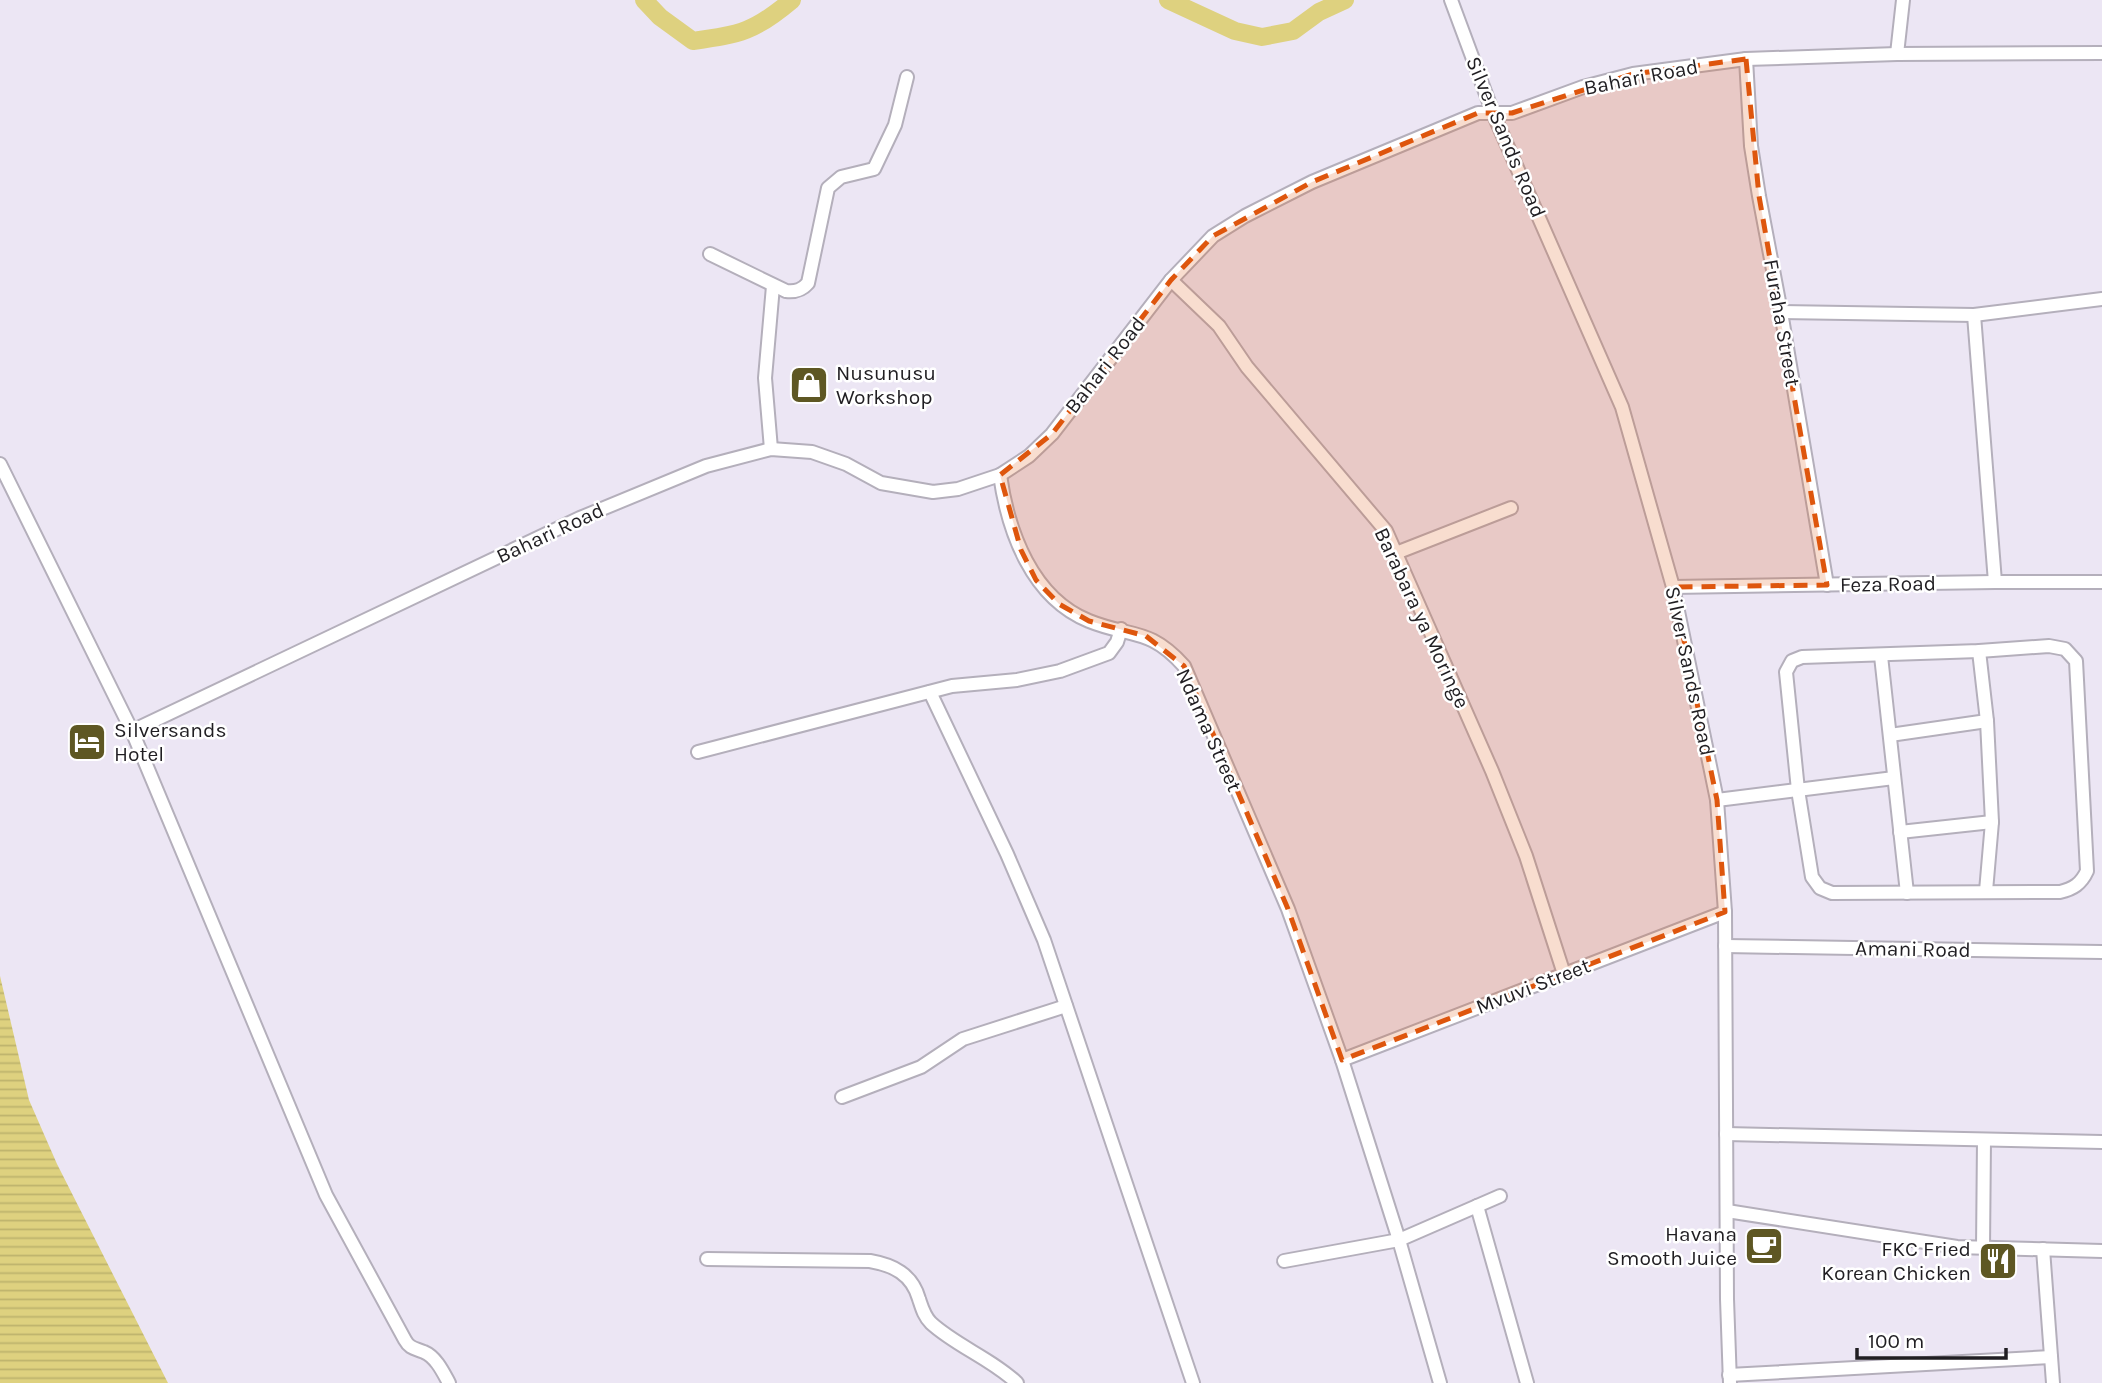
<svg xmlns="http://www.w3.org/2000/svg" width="2102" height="1383" viewBox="0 0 2102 1383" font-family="Karla,sans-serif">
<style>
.water{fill:url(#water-rules)}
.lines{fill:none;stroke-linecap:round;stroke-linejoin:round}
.river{stroke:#ded17f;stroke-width:18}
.minor-casing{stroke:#b4afbb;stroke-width:16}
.minor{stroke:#fff;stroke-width:12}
.marked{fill:#de560d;fill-opacity:0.2;stroke:#de560d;stroke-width:5;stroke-dasharray:14 9;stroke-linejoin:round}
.labels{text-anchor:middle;stroke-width:5;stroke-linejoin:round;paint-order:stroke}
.street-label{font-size:21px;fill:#201e22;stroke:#fff}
.poi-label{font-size:21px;fill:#201e22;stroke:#fff;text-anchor:start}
</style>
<defs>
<pattern id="water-rules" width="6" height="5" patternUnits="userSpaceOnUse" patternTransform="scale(1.75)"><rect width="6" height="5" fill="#ded17f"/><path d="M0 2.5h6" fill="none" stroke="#beb36d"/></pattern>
</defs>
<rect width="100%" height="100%" fill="#ece6f4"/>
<!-- water -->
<path class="water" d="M0 976 29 1100 57 1164 168 1383H0Z"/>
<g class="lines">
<!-- river -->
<g class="river">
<path d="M644 0 660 17 693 41C741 34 754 32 792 0"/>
<path d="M1168 0 1235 31 1262 37 1293 31 1319 12 1345 0"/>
</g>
<!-- minor casing -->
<g class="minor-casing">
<g id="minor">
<path d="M1451 0 1493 113 1622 407 1673 587 1717 800 1725 912 1727 1299 1730 1383"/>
<path d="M1897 54 1903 0"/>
<path d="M1746 59 1751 146 1759 196 1781 312 1827 585"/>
<path d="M710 254 786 291C796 292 802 290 808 283L828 188 841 177 874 169 895 125 907 77"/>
<path d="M1171 280 1219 326 1247 367 1386 531 1492 771 1526 856 1564 974"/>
<path d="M1781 312 1974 315 2102 299"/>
<path d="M1974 315 1995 582"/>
<path d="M771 449 765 378 773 286"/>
<path d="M0 464 132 731 326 1195 405 1340C410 1349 415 1348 424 1352 436 1357 443 1372 449 1383"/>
<path d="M1000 475C1008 532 1032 598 1089 621 1131 638 1149 627 1184 666L1288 909 1342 1060 1399 1240 1440 1383"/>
<path d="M1396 553 1511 508"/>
<path d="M1673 587 1995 582H2102"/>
<path d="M2049 646 2065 649 2076 661 2087 871C2081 884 2073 889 2060 892L1832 893 1820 888 1812 877 1798 790 1786 672 1792 661 1802 657 1979 651Z"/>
<path d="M1979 651 1987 721 1992 822 1986 891"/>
<path d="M1881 656 1907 893"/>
<path d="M930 692 1007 854 1044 940 1193 1383"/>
<path d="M132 731 580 518 706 466 771 449 812 452 846 464 881 483 933 492 958 489 1000 475 1029 456 1052 434 1171 280 1213 236 1245 216 1312 182 1478 113H1512L1583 87 1633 74 1746 59 1897 54 2102 53"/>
<path d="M1890 735 1987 721"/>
<path d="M698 752 952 686 1017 680 1060 671 1109 653 1117 642 1121 629"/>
<path d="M1717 800 1894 778"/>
<path d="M1900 832 1992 822"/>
<path d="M1725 946 2102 952"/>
<path d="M1342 1060 1725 912"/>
<path d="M842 1097 921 1067 963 1039 1066 1006"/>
<path d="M1726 1134 2102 1142"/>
<path d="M1477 1206 1527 1383"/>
<path d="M1727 1211 1957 1247 2102 1251"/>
<path d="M1983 1248 1984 1140"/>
<path d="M2043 1249 2053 1383"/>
<path d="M707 1259 870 1261C893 1265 912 1274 919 1299 922 1308 924 1316 931 1323 956 1346 992 1359 1017 1383"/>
<path d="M1284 1261 1399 1240 1500 1196"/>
<path d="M1729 1375 2051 1357"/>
</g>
</g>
<!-- minor -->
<use href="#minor" class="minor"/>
</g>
<!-- marked area -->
<path class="marked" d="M1746 59 1759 196 1827 585 1673 587 1717 800 1725 912 1342 1060 1288 909 1184 666 1146 636 1089 621 1059 604 1036 580 1021 550 1000 475 1052 434 1171 280 1213 236 1312 182 1478 113H1512L1633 74Z"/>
<!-- icons -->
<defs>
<g id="shop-square" transform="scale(2.0125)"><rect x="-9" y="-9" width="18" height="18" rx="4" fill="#5e5723" stroke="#fff"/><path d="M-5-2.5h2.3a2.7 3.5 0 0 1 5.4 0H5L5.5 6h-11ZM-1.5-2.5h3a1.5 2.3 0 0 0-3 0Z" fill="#fff"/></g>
<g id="hotel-square" transform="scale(2.0125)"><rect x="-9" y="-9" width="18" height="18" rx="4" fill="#5e5723" stroke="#fff"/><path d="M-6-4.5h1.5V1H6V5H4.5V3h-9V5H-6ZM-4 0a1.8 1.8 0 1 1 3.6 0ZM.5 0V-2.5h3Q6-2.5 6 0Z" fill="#fff"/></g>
<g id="cafe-square" transform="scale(2.0125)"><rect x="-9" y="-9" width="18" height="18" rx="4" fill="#5e5723" stroke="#fff"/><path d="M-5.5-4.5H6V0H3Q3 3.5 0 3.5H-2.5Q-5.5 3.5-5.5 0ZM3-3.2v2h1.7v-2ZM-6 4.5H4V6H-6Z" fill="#fff"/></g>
<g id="restaurant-square" transform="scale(2.0125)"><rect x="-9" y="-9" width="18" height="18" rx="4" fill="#5e5723" stroke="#fff"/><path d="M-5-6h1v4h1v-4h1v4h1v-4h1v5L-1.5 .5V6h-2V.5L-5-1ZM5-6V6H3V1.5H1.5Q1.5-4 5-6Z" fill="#fff"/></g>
</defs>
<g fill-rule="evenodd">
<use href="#shop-square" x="809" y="385"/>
<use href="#hotel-square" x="87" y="742"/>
<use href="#cafe-square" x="1764" y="1246"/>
<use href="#restaurant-square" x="1998" y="1261"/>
</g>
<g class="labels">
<!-- street labels -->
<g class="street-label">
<text transform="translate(1641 77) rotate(-11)" y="7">Bahari Road</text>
<text transform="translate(1506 137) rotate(67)" y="7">Silver Sands Road</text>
<text transform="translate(1782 323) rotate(80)" y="7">Furaha Street</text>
<text transform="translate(1105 365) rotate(-52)" y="7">Bahari Road</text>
<text transform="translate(550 533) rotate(-25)" y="7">Bahari Road</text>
<text transform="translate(1888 584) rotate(-1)" y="7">Feza Road</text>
<text transform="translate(1422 618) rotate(65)" y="7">Barabara ya Moringe</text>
<text transform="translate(1690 671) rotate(78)" y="7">Silver Sands Road</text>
<text transform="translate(1209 730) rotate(66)" y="7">Ndama Street</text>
<text transform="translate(1913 949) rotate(1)" y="7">Amani Road</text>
<text transform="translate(1533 986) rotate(-21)" y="7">Mvuvi Street</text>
</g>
<!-- poi labels -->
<g class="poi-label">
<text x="836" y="380">Nusunusu<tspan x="836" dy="24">Workshop</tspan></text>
<text x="114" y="737">Silversands<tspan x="114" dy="24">Hotel</tspan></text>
<text x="1737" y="1241" text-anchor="end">Havana<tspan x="1737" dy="24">Smooth Juice</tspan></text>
<text x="1971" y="1256" text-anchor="end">FKC Fried<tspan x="1971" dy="24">Korean Chicken</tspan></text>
</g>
</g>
<!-- scale -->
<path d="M1857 1348v10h149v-10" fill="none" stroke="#201e22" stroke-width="3.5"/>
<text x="1868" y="1348" font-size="21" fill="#201e22" stroke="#ffffff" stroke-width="5" paint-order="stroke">100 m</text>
</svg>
